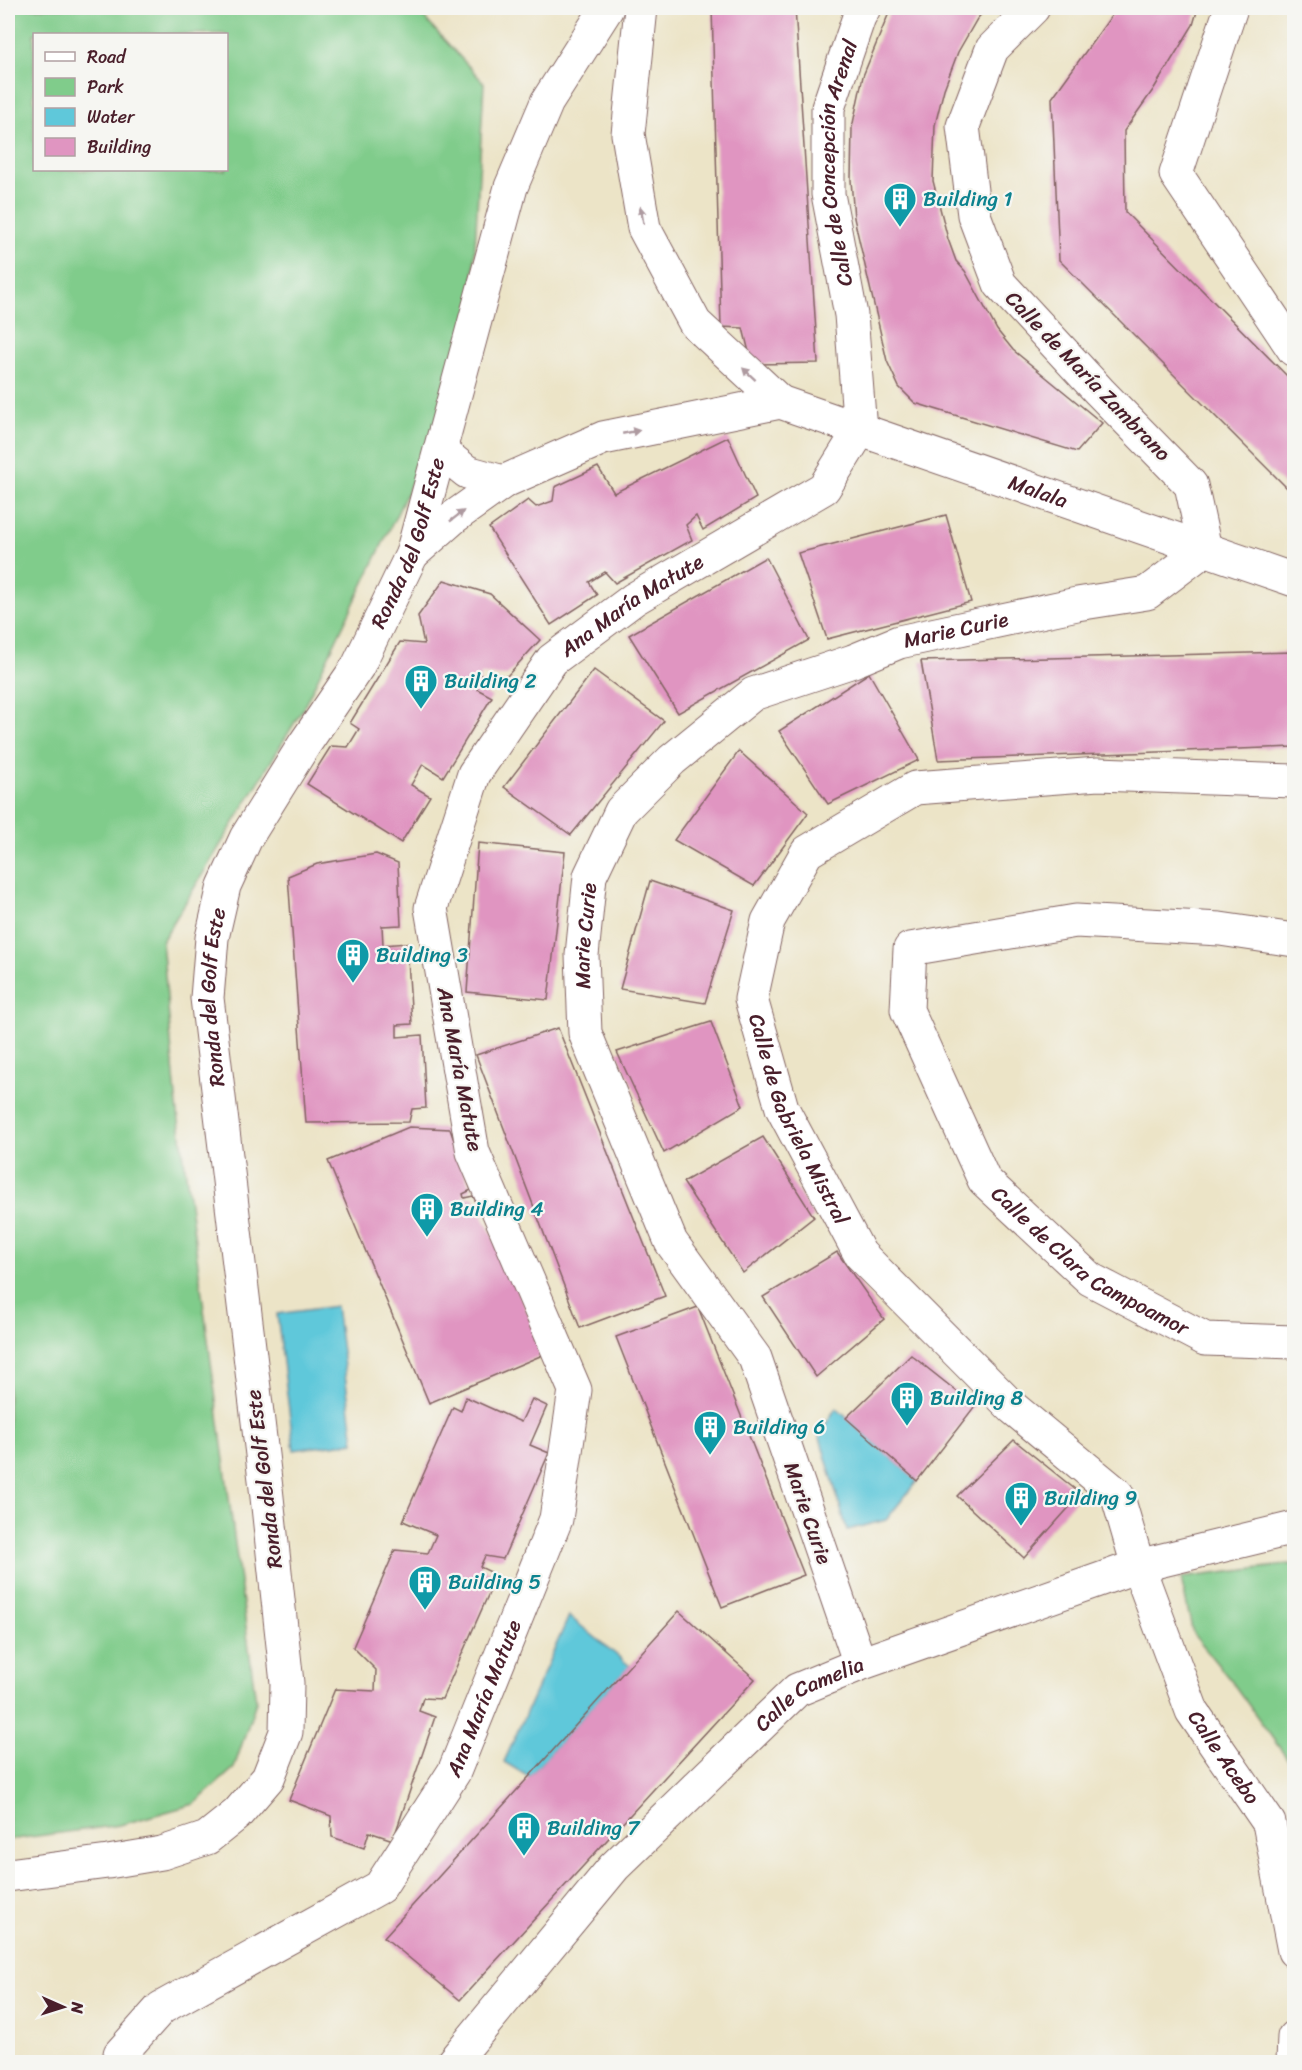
<svg xmlns="http://www.w3.org/2000/svg" width="1302" height="2070" viewBox="0 0 1302 2070" font-family="Sriracha,sans-serif">
<style>
.green{fill:#80cc8b;stroke:#65765b;stroke-width:1.5;fill-rule:evenodd}
.water{fill:#5fc8da;stroke:#547482;stroke-width:1.5}
.building{fill:#e095c1}
.lines{fill:none;stroke-linecap:round;stroke-linejoin:round}
.minor-casing{stroke:#836462;stroke-width:35}
.minor{stroke:#fff;stroke-width:33}
.oneway{fill:#ae9aa0}
.labels{text-anchor:middle;stroke-width:4.5;stroke-linejoin:round;paint-order:stroke}
.street-label{font-size:21px;fill:#4a1f2b;stroke:#f6f6f2}
.culture-label{font-size:21px;fill:#0d838f;stroke:#f6f6f2;text-anchor:start}
</style>
<rect width="100%" height="100%" fill="#f6f6f2"/>
<filter id="ink" filterUnits="userSpaceOnUse"><feTurbulence type="fractalNoise" baseFrequency=".0167" numOctaves="2"/><feDisplacementMap in="SourceGraphic" scale="12" xChannelSelector="R" yChannelSelector="G"/><feConvolveMatrix kernelMatrix="1 2 1 2 8 2 1 2 1" color-interpolation-filters="sRGB"/></filter>
<filter id="wash" filterUnits="userSpaceOnUse"><feTurbulence type="fractalNoise" baseFrequency=".008" numOctaves="4" result="noise"/><feDisplacementMap in="SourceGraphic" scale="24" xChannelSelector="R" yChannelSelector="G"/><feGaussianBlur stdDeviation="1.35" result="paint"/><feColorMatrix in="noise" values="0 0 0 0 0 0 0 0 0 0 0 0 0 0 0 0 0 1.4 0 .05"/><feComposite in="paint" operator="in"/></filter>
<g filter="url(#wash)">
<rect width="100%" height="100%" fill="#ece4c7"/>
<!-- green -->
<g class="green">
<path d="M8 8H415L484 83 470 339 408 491 303 709 162 941 176 1098 256 1702 234 1768 194 1804 120 1825 8 1840ZM34 34H226V170H34Z"/>
<path d="M1294 1564V1768L1232 1682 1193 1634 1181 1578Z"/>
</g>
<!-- water -->
<g class="water">
<path d="M336 1306 354 1442 294 1450 277 1314Z"/>
<path d="M836 1408 917 1481 886 1520 847 1530 819 1434Z"/>
<path d="M569 1616 630 1666 529 1777 504 1762Z"/>
</g>
<g id="blocks">
<!-- building -->
<g class="building">
<path d="M712 8H795L818 363 752 364 743 328 721 327Z"/>
<path d="M891 8H987L977 19 958 52 944 89 935 125 933 181 948 239 956 261 965 271 997 330 1013 350 1102 423 1077 452 915 403 899 387 887 361 854 218 851 180 852 128 863 76Z"/>
<path d="M1117 8H1198L1193 25 1153 90 1124 131 1125 212 1294 383V495L1059 260 1052 98Z"/>
<path d="M728 437 756 498 703 530 696 516 686 525 692 540 615 583 605 572 589 582 597 595 551 625 489 528 528 500 536 507 553 501 555 487 598 467 614 493Z"/>
<path d="M946 515 971 602 827 639 798 553Z"/>
<path d="M766 557 809 640 678 713 629 635Z"/>
<path d="M444 580 490 594 540 640 507 676 481 675 477 689 492 697 443 777 423 764 411 785 430 796 401 843 307 784 331 746 348 747 359 729 350 723 400 642 424 644 418 616Z"/>
<path d="M1294 652V747L938 760 921 661Z"/>
<path d="M594 670 664 721 571 835 504 787Z"/>
<path d="M869 673 919 760 828 804 779 731Z"/>
<path d="M739 751 808 813 754 886 674 840Z"/>
<path d="M478 843 565 852 548 1000 467 992Z"/>
<path d="M376 854 398 863 401 925 382 926 383 945 407 943 412 1024 397 1025V1037L422 1035 426 1108 412 1109 409 1122 306 1123 288 876 317 864Z"/>
<path d="M650 881 734 910 705 1003 620 989Z"/>
<path d="M711 1022 743 1106 664 1153 617 1052Z"/>
<path d="M558 1028 665 1296 580 1328 476 1055Z"/>
<path d="M409 1127 450 1129 471 1190 463 1194 464 1198 473 1196 513 1278 545 1354 429 1403 328 1161Z"/>
<path d="M763 1137 814 1217 743 1273 683 1182Z"/>
<path d="M837 1252 884 1319 816 1377 763 1297Z"/>
<path d="M698 1307 804 1575 722 1607 616 1337Z"/>
<path d="M911 1355 975 1406 917 1481 846 1418Z"/>
<path d="M466 1397 521 1422 532 1399 547 1406 530 1445 549 1453 503 1559 485 1556 480 1567 497 1575 442 1699 423 1698 419 1711 435 1717 393 1840 369 1832 364 1848 332 1837 331 1816 289 1800 335 1689 375 1691 376 1670 353 1647 395 1550 428 1553 436 1535 403 1521 453 1407 461 1411Z"/>
<path d="M1014 1440 1081 1494 1024 1558 957 1496Z"/>
<path d="M679 1611 755 1679 460 2000 384 1937Z"/>
</g>
</g>
</g>
<g filter="url(#ink)">
<use href="#blocks" fill-opacity="0" stroke="#836462" stroke-width="1.5"/>
<g class="lines">
<!-- minor casing -->
<g class="minor-casing">
<g id="minor">
<path d="M1231 8 1176 174 1294 350"/>
<path id="s1" d="M780 402 1294 580"/>
<path d="M441 451 467 472 503 482"/>
<path d="M412 554 454 517 503 482 603 438 780 402 695 323 644 228 628 134 641 8"/>
<path id="s2" d="M1294 781 1098 774 915 788 807 852 768 921 751 999 782 1108 860 1254 1013 1408 1117 1494 1138 1566 1192 1711 1269 1823 1294 1951"/>
<path id="s3" d="M1294 940 1220 929 1076 921 910 949 907 1010 984 1180 1090 1279 1205 1339 1294 1342"/>
<path id="s4" d="M860 1664 755 1358 671 1242 585 1033 582 955 590 876 621 811 672 760 753 694 853 661 899 642 1077 604 1147 593 1205 549 1191 485 1099 391 1000 284 974 215 963 126 992 49 1033 8"/>
<path id="s5" d="M8 1875 108 1862 162 1853 207 1838 237 1814 268 1778 286 1732 287 1683 266 1488 207 998 212 938 224 886 246 838 304 745 358 666 412 554 511 187 547 102 607 8"/>
<path id="s6" d="M120 2054 161 2008 380 1887 454 1772 556 1519 575 1390 473 1152 431 908 474 774 552 660 634 599 824 488 860 430 851 315 828 194V108L859 17 864 8"/>
<path id="s7" d="M453 2062 614 1867 797 1690 860 1664 1138 1566 1294 1528"/>
<path d="M1293 2062 1294 2037"/>
</g>
</g>
<!-- minor -->
<use href="#minor" class="minor"/>
</g>
<!-- one-way arrows -->
<defs><path id="oneway-solid" d="M-6-.8H1V-3.2L6.5 0L1 3.2V.8H-6Z" transform="scale(1.5)"/></defs>
<g class="oneway">
<use href="#oneway-solid" transform="translate(642 215) rotate(-100)"/>
<use href="#oneway-solid" transform="translate(749 374) rotate(-137)"/>
<use href="#oneway-solid" transform="translate(631 432) rotate(-11)"/>
<use href="#oneway-solid" transform="translate(457 516) rotate(-38)"/>
</g>
</g>
<!-- icons -->
<defs>
<g id="building-pin" transform="scale(1.725)"><path d="M0 17L-7.5 6A9.5 9.5 0 1 1 7.5 6Z" fill="#0f9aa8" stroke="#f6f6f2"/><path d="M-4-6H4V6H1V3H-1V6H-4ZM-2.5-4.3h1.7v1.8h-1.7ZM.8-4.3h1.7v1.8H.8ZM-2.5-1h1.7V.8h-1.7ZM.8-1h1.7V.8H.8Z" fill="#fff"/></g>
</defs>
<g fill-rule="evenodd">
<use href="#building-pin" x="900" y="199"/>
<use href="#building-pin" x="421" y="681"/>
<use href="#building-pin" x="353" y="955"/>
<use href="#building-pin" x="427" y="1209"/>
<use href="#building-pin" x="907" y="1398"/>
<use href="#building-pin" x="710" y="1427"/>
<use href="#building-pin" x="1021" y="1498"/>
<use href="#building-pin" x="425" y="1582"/>
<use href="#building-pin" x="524" y="1828"/>
</g>
<g class="labels">
<!-- street labels -->
<g class="street-label">
<text dy="7" stroke="none"><textPath href="#s6" startOffset="2298">Calle de Concepción Arenal</textPath></text>
<text transform="translate(1088 376) rotate(46)" y="7">Calle de María Zambrano</text>
<text dy="7" stroke="none"><textPath href="#s1" startOffset="273">Malala</textPath></text>
<text dy="7" stroke="none"><textPath href="#s5" startOffset="1582">Ronda del Golf Este</textPath></text>
<text dy="7" stroke="none"><textPath href="#s6" startOffset="1734">Ana María Matute</textPath></text>
<text dy="7" stroke="none"><textPath href="#s4" startOffset="1312">Marie Curie</textPath></text>
<text dy="7" stroke="none"><textPath href="#s4" startOffset="790">Marie Curie</textPath></text>
<text dy="7" stroke="none"><textPath href="#s5" startOffset="1078">Ronda del Golf Este</textPath></text>
<text transform="translate(460 1069) rotate(79)" y="7">Ana María Matute</text>
<text dy="7" stroke="none"><textPath href="#s2" startOffset="794">Calle de Gabriela Mistral</textPath></text>
<text dy="7" stroke="none"><textPath href="#s3" startOffset="770">Calle de Clara Campoamor</textPath></text>
<text transform="translate(264 1479) rotate(-97)" y="7">Ronda del Golf Este</text>
<text transform="translate(808 1513) rotate(71)" y="7">Marie Curie</text>
<text dy="7" stroke="none"><textPath href="#s6" startOffset="528">Ana María Matute</textPath></text>
<text dy="7" stroke="none"><textPath href="#s7" startOffset="516">Calle Camelia</textPath></text>
<text dy="7" stroke="none"><textPath href="#s2" startOffset="1581">Calle Acebo</textPath></text>
</g>
<!-- culture labels -->
<g class="culture-label">
<text x="923" y="206">Building 1</text>
<text x="444" y="688">Building 2</text>
<text x="376" y="962">Building 3</text>
<text x="450" y="1216">Building 4</text>
<text x="930" y="1405">Building 8</text>
<text x="733" y="1434">Building 6</text>
<text x="1044" y="1505">Building 9</text>
<text x="448" y="1589">Building 5</text>
<text x="547" y="1835">Building 7</text>
</g>
</g>
<!-- margin -->
<rect width="1302" height="2070" fill="none" stroke="#f6f6f2" stroke-width="30"/>
<!-- legend -->
<rect x="33" y="33" width="195" height="138" fill="#f6f6f2" stroke="#b1a0a2" stroke-width="1.5"/>
<rect x="45" y="52" width="30" height="9" fill="#ffffff" stroke="#b1a0a2" stroke-width="1.5"/>
<text x="87" y="63" font-size="18" fill="#4a1f2b">Road</text>
<rect x="45" y="78" width="30" height="18" fill="#80cc8b" stroke="#b1a0a2" stroke-width="1.5"/>
<text x="87" y="93" font-size="18" fill="#4a1f2b">Park</text>
<rect x="45" y="108" width="30" height="18" fill="#5fc8da" stroke="#b1a0a2" stroke-width="1.5"/>
<text x="87" y="123" font-size="18" fill="#4a1f2b">Water</text>
<rect x="45" y="138" width="30" height="18" fill="#e095c1" stroke="#b1a0a2" stroke-width="1.5"/>
<text x="87" y="153" font-size="18" fill="#4a1f2b">Building</text>
<!-- north arrow -->
<g transform="translate(63 2007) rotate(93)" stroke="#f6f6f2" stroke-width="4.5" paint-order="stroke">
<path d="M0-4.5L10 22L0 15L-10 22Z" fill="#4a1f2b"/>
<text y="-9" font-size="16" font-weight="bold" text-anchor="middle" fill="#4a1f2b">N</text>
</g>
</svg>
